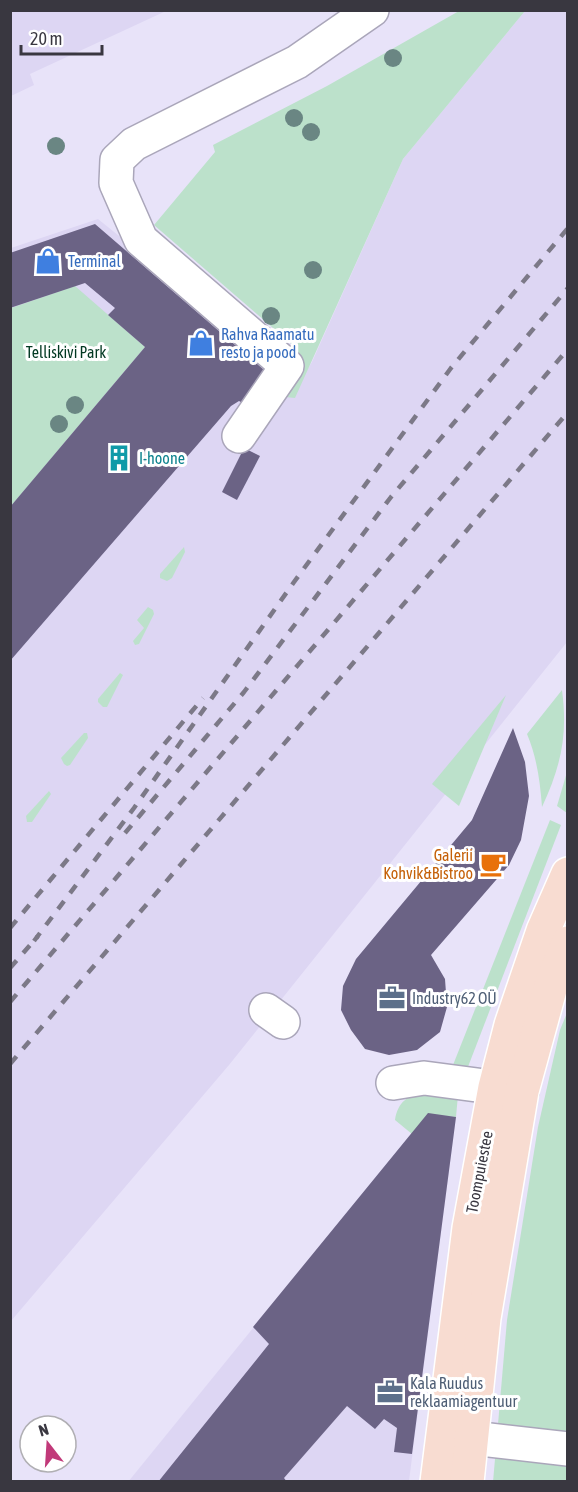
<svg xmlns="http://www.w3.org/2000/svg" width="578" height="1492" viewBox="0 0 578 1492" font-family="'Asap Condensed',sans-serif">
<style>
.built{fill:#ddd6f3}
.green{fill:#bce1cb}
.building{fill:#6b6385}
.lines{fill:none;stroke-linecap:round;stroke-linejoin:round}
.minor-casing{stroke:#aaa6ba;stroke-width:36}
.major-casing{stroke:#fff;stroke-width:36}
.minor{stroke:#fff;stroke-width:33}
.major{stroke:#f8dcd1;stroke-width:33}
.rail{stroke:#7c7987;stroke-width:4.5;stroke-dasharray:10 10;stroke-linecap:butt}
.tree{fill:#6a8683}
.labels{text-anchor:middle;stroke-width:6;stroke-linejoin:round;paint-order:stroke}
.shop-label{font-size:16px;fill:#366cbe;stroke:#fff;text-anchor:start}
.park-label{font-size:16px;fill:#023922;stroke:#fff}
.culture-label{font-size:16px;fill:#0d838f;stroke:#fff;text-anchor:start}
.food-label{font-size:16px;fill:#c56008;stroke:#fff;text-anchor:end}
.service-label{font-size:16px;fill:#4e5e75;stroke:#fff;text-anchor:start}
.street-label{font-size:16px;fill:#393740;stroke:#fff}
</style>
<rect width="100%" height="100%" fill="#e8e3f9"/>
<!-- built -->
<g class="built">
<path d="M10 11 11 10 166 11 30 74 34 85 11 96Z"/>
<path d="M525 11H567V642L229 1065 11 1321V248L98 219 300 382 312 362 403 159Z"/>
<path d="M428 1113 456 1117 409 1481 128 1482Z"/>
</g>
<!-- green -->
<g class="green">
<path d="M459 11H525L403 159 295 398 285 397C303 379 293 370 296 348L154 225 215 152 213 145 327 86Z"/>
<path d="M75 286 145 347 11 506V308Z"/>
<path d="M184 547 185 552 172 578 167 581 160 578V574Z"/>
<path d="M148 607 153 610 154 614 139 644 135 645 133 641 144 628 137 620Z"/>
<path d="M120 673 123 675 107 707H103L98 702V699Z"/>
<path d="M562 690C568 735 561 766 542 807 540 781 537 758 527 734Z"/>
<path d="M506 695 459 806 432 784Z"/>
<path d="M84 733H87L88 738 70 765 67 766 64 764 61 758Z"/>
<path d="M567 772V813L557 806Z"/>
<path d="M49 791 51 794 32 822H27L26 816Z"/>
<path d="M550 820 561 825 466 1072 453 1065Z"/>
<path d="M567 1013V1481L493 1482 507 1320 538 1127 560 1030Z"/>
<path d="M426 1090 458 1095 456 1117 428 1114 412 1134 395 1120C398 1101 408 1096 426 1090Z"/>
</g>
<!-- building -->
<g class="building">
<path d="M95 224 277 381 254 409 239 401 231 406 10 661V507L145 347 108 315 115 308 85 283 10 308V253Z"/>
<path d="M244 448 260 456 237 500 222 492Z"/>
<path d="M513 728 525 762 529 796 521 840 509 865 431 955 445 979 447 1007 440 1032 417 1050 389 1055 365 1049 351 1030 341 1010 343 986 356 959 472 820Z"/>
<path d="M428 1113 456 1117 412 1454 394 1452 397 1428 384 1419 375 1429 347 1406 284 1478 287 1482H158L269 1344 253 1327Z"/>
</g>
<g class="lines">
<!-- minor casing -->
<g class="minor-casing">
<g id="minor">
<path d="M239 436 287 366 141 240 116 183 117 160 134 144 297 62 372 10"/>
<path d="M266 1010 283 1022"/>
<path d="M393 1083 424 1078 522 1091"/>
<path d="M472 1438 568 1449"/>
</g>
</g>
<!-- major casing -->
<g class="major-casing">
<g id="major">
<path d="M437 1482 469 1228 495 1087 511 1025 543 931 568 874"/>
<path d="M467 1482 484 1318 522 1091 552 982 568 943"/>
</g>
</g>
<!-- minor -->
<use href="#minor" class="minor"/>
<!-- major -->
<use href="#major" class="major"/>
<!-- rail -->
<g class="rail">
<path d="M125 833 244 692 391 497 568 288"/>
<path d="M10 928 203 698"/>
<path d="M34 941 134 808 294 582 451 368 568 228"/>
<path d="M10 968 38 936"/>
<path d="M10 1002 568 349"/>
<path d="M10 1064 568 412"/>
</g>
</g>
<!-- trees -->
<g class="tree">
<circle cx="393" cy="58" r="9"/>
<circle cx="294" cy="118" r="9"/>
<circle cx="311" cy="132" r="9"/>
<circle cx="56" cy="146" r="9"/>
<circle cx="313" cy="270" r="9"/>
<circle cx="271" cy="316" r="9"/>
<circle cx="75" cy="405" r="9"/>
<circle cx="59" cy="424" r="9"/>
</g>
<!-- icons -->
<defs>
<g id="shop-bare" transform="scale(2.07)"><path d="M-5-2.5h2.3a2.7 3.5 0 0 1 5.4 0H5L5.5 6h-11ZM-1.5-2.5h3a1.5 2.3 0 0 0-3 0Z" fill="#3f7fe0" stroke="#fff" stroke-width="2.5" paint-order="stroke"/></g>
<g id="building-bare" transform="scale(2.07)"><path d="M-4-6H4V6H1V3H-1V6H-4ZM-2.5-4.3h1.7v1.8h-1.7ZM.8-4.3h1.7v1.8H.8ZM-2.5-1h1.7V.8h-1.7ZM.8-1h1.7V.8H.8Z" fill="#0f9aa8" stroke="#fff" stroke-width="2.5" paint-order="stroke"/></g>
<g id="cafe-bare" transform="scale(2.07)"><path d="M-5.5-4.5H6V0H3Q3 3.5 0 3.5H-2.5Q-5.5 3.5-5.5 0ZM3-3.2v2h1.7v-2ZM-6 4.5H4V6H-6Z" fill="#e8710a" stroke="#fff" stroke-width="2.5" paint-order="stroke"/></g>
<g id="office-bare" transform="scale(2.07)"><path d="M-6-3h4V-5.5h4V-3h4V5H-6ZM-1-4.5V-3h2v-1.5ZM-6 0V1H6V0Z" fill="#5c6f8a" stroke="#fff" stroke-width="2.5" paint-order="stroke"/></g>
</defs>
<g fill-rule="evenodd">
<use href="#shop-bare" x="48" y="261"/>
<use href="#shop-bare" x="201" y="343"/>
<use href="#building-bare" x="119" y="458"/>
<use href="#cafe-bare" x="493" y="864"/>
<use href="#office-bare" x="392" y="998"/>
<use href="#office-bare" x="390" y="1392"/>
</g>
<g class="labels">
<!-- shop labels -->
<g class="shop-label">
<text x="68" y="267">Terminal</text>
<text x="221" y="340">Rahva Raamatu<tspan x="221" dy="18">resto ja pood</tspan></text>
</g>
<!-- park labels -->
<g class="park-label">
<text x="66" y="358">Telliskivi Park</text>
</g>
<!-- culture labels -->
<g class="culture-label">
<text x="139" y="464">I-hoone</text>
</g>
<!-- food labels -->
<g class="food-label">
<text x="473" y="861">Galerii<tspan x="473" dy="18">Kohvik&amp;Bistroo</tspan></text>
</g>
<!-- service labels -->
<g class="service-label">
<text x="412" y="1004">Industry62 OÜ</text>
<text x="410" y="1389">Kala Ruudus<tspan x="410" dy="18">reklaamiagentuur</tspan></text>
</g>
<!-- street labels -->
<g class="street-label">
<text transform="translate(479 1172) rotate(-79)" y="6">Toompuiestee</text>
</g>
</g>
<!-- border -->
<rect width="578" height="1492" fill="none" stroke="#393740" stroke-width="24"/>
<!-- north arrow -->
<g transform="translate(48 1444) rotate(343)"><circle r="28" fill="#ffffff" stroke="#b0afb3" stroke-width="1.5"/>
<path d="M0-4.5L10 22L0 15L-10 22Z" fill="#c13979"/>
<text y="-9" font-size="16" font-weight="bold" text-anchor="middle" fill="#393740">N</text>
</g>
<!-- scale -->
<path d="M21 45v9h81v-9" fill="none" stroke="#393740" stroke-width="3"/>
<text x="30" y="45" font-size="18" fill="#393740" stroke="#ffffff" stroke-width="4.5" paint-order="stroke">20 m</text>
</svg>
